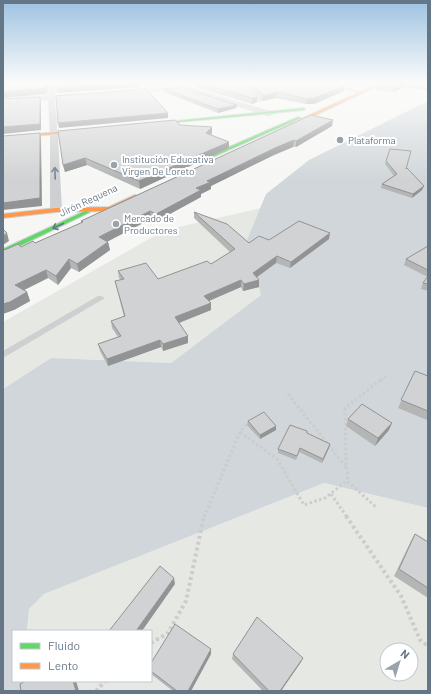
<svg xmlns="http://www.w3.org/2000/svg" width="431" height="694" viewBox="0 0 431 694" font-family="Barlow,sans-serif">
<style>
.green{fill:#e6e9e3;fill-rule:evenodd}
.water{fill:#d0d6da}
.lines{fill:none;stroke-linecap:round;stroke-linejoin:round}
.fast-casing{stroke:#d1d3d4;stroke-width:2}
.slow-casing{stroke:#d1d3d4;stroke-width:2}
.path-far2{stroke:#ccc;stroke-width:2.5;stroke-dasharray:2 2;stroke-linecap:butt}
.path-far1{stroke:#ccc;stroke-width:3;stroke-dasharray:2.5 2.5;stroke-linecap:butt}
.path{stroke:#ccc;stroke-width:4;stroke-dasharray:3 3;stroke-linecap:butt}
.lane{fill:#cdcfd0;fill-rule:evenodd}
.street{fill:#cdcfd0;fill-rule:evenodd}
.fast{fill:#63d668;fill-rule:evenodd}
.slow{fill:#ff974d;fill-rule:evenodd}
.wall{fill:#b4b5b5}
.shaded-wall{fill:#929394}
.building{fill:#d1d2d3;stroke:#929394}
.oneway{stroke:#6f7f8d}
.oneway2{stroke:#657686}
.poi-dot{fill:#98a3ad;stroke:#fff;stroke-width:1.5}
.labels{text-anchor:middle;stroke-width:4;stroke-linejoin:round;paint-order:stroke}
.far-poi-label{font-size:10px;fill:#657686;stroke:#fff;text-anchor:start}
.far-street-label{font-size:10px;fill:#657686;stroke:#fff}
</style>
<rect width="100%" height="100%" fill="#f6f6f5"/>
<!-- green -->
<g class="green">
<path d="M261 208 247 240 261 295 171 363 51 358 3 389V322L165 230Z"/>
<path d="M324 483 428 508V691H21L22 681H151V631H27L29 609 44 594ZM387 650H411V674H387Z"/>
</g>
<!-- water -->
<path class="water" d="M428 101V508L324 483 44 594 29 609 27 631H13V681H22L21 691H3V389L51 358 171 363 261 295 247 240 266 194 309 160Z"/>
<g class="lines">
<!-- fast casing -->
<g class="fast-casing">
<g id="fast">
<path d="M304 108 305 110 148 125 146 124Z"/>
<path d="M298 117 301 118 204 161 199 160Z"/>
<path d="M85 211 90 212 3 254V249Z"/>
</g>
</g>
<!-- slow casing -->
<g class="slow-casing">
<g id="slow">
<path d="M379 83H384L288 128 284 127Z"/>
<path d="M89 129 87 131 3 139V137Z"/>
<path d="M135 195 137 196V198L110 211 56 212 3 218V214L56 208 109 207Z"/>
</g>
</g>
<!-- path-far2 -->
<path class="path-far2" d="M381 380 387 375"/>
<!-- path-far1 -->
<g class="path-far1">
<path d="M288 394 346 467 345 408 382 379"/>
<path d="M240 432 277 459 304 505 325 498 347 481"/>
<path d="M346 467 348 476 347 481 377 508"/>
<path d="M331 494 347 517"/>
<path d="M204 517 240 432 249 421"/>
</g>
<!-- path -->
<g class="path">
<path d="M346 516 401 596 420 640 428 646"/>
<path d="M151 643 168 633 186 601 204 516"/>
<path d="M96 691 105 681"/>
</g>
<!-- lane -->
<g class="lane">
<path d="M246 83 261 100V102H259L242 83Z"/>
<path d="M98 296H101L105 298 3 358V351Z"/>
</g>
<!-- street -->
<g class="street">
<path d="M50 83H56L55 95 78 93 81 95 78 97 55 99 58 137 62 210 60 212H52L50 210V137L48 100 3 103V99L48 95Z"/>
<path d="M191 83H202L191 87 273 112 274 114 270 116H267L183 89 124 94 121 92 124 90Z"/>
<path d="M320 83H333L365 92 362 94Z"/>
</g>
<!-- fast -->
<use href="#fast" class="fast"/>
<!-- slow -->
<use href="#slow" class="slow"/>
</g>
<!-- wall -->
<g class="wall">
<path d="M142 83H180L148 86Z"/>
<path d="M196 83H245L257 102 252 104 196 87Z"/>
<path d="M248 83H335L345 86 344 91 314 104H306L276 98 262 101Z"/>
<path d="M339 83H371L364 86 354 84 351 86Z"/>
<path d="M379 83H428V91L420 89 403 87 394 92 376 90 377 84Z"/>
<path d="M164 89 237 105 236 108 218 113 164 92Z"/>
<path d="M311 115 332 126 296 147H293L274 155 211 186V189L201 194V197L157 221 151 219 107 241 108 242 110 250 79 272 71 268 58 285 48 278 24 290 27 292 30 301 14 310 21 247 35 243 81 223V221Z"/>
<path d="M180 125 212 133 211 134 229 148 140 189 87 165 65 172 63 165Z"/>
<path d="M386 161 406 169 424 186 422 190 412 198 381 188 382 184 394 176 385 164Z"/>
<path d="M194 212 249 243 269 240 329 239 290 268 276 263 257 277 259 287 243 291 241 287 209 301 211 310 179 323 188 336V343L163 351 161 347 108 366 100 351 98 344 118 337 112 328 111 321 124 317 115 281 121 280 119 278 118 271 158 279 211 264 230 252 194 218Z"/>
<path d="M428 246V291L421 289 423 283 428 277 404 265 406 259Z"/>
<path d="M415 371 428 376V418L427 420 398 408Z"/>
<path d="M348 419 389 430 375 446 346 426Z"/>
<path d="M248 421 276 426V430L260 439 247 425Z"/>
<path d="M307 433 330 444 329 448 322 463 299 452 296 460 278 453V449Z"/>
<path d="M415 534 428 542V598L394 576 411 541Z"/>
<path d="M211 654 191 691H173L151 674V663Z"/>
<path d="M233 654 301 662 281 691H263L232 659Z"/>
</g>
<!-- shaded-wall -->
<g class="shaded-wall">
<path d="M47 83H50L47 94 3 98V92Z"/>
<path d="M117 83H140V87L57 93 56 88Z"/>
<path d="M148 83H180L148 86Z"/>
<path d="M351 83H355L354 84 351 86Z"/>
<path d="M364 83H371L364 86Z"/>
<path d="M401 83H404L403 87 394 92 395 87Z"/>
<path d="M345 86 344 91 314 104H306L307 99Z"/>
<path d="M277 92 276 98 262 101 263 96Z"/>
<path d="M40 97 41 102V130L3 134V127Z"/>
<path d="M258 97 257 102 252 104V98Z"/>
<path d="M237 105 236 108 218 113V109Z"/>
<path d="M168 113V118L59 128 58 123Z"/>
<path d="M333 120 332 126 296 147V141Z"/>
<path d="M212 127V133L207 139 206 133Z"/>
<path d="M40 133 41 139 42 206 3 210V203Z"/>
<path d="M294 140 293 147 274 155 211 186V189L201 194V197L157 221 156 214 196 188 207 181 275 148Z"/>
<path d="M229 142V148L140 189 139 181Z"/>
<path d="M85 158 87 165 65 172 63 165Z"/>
<path d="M424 186 422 190 412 198 413 194Z"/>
<path d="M150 211 151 219 101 245 99 237Z"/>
<path d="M7 233 9 241 3 245V236Z"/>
<path d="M330 233 329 239 290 268 291 262Z"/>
<path d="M108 242 110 250 79 272 77 264Z"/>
<path d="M277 256 276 263 253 280V273Z"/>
<path d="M69 259 71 268 58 285 56 276Z"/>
<path d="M46 270 48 278 18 293 15 285Z"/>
<path d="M241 280V287L204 303V296Z"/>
<path d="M259 280V287L243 291 244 284Z"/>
<path d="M27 292 30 301 14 310 3 314V304Z"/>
<path d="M211 303V310L176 324 175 317Z"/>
<path d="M188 336V343L163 351V344Z"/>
<path d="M160 340 161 347 108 366 107 359Z"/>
<path d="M392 423 389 430 375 446 378 438Z"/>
<path d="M276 426V430L260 439V435Z"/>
<path d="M330 444 329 448 322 463 323 459Z"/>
<path d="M174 578 175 584 142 631H136Z"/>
<path d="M211 649V654L191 691H188Z"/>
<path d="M303 658 301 662 281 691H280Z"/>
<path d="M73 681H76L79 691H76Z"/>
</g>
<!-- building -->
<g class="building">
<path d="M3 83H47L46 88 3 92Z"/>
<path d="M56 83H117L56 88Z"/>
<path d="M201 83H245L258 97 252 98Z"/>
<path d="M253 83H335L345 86 314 98 307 99 277 92 263 96Z"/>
<path d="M379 83H401L395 87 377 84Z"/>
<path d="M417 83H428V86L421 84Z"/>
<path d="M183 88 237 105 218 109 164 89Z"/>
<path d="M146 89 168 113 58 123 56 96Z"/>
<path d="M40 97V124L3 127V99Z"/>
<path d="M311 115 333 120 296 141 294 140 275 148 207 181 211 182 196 188 201 190 156 214 150 211 99 237 108 242 77 264 69 259 56 276 46 270 15 285 27 292 10 302 3 304V250L7 249 18 244 21 247 33 241 35 243 83 222 81 221Z"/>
<path d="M175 120 180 125 212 127 206 133 229 142 139 181 85 158 63 165 58 131Z"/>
<path d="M40 133V198L3 203V136Z"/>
<path d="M390 149 411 151 406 169 407 168 424 186 413 194 382 184 397 174 386 161Z"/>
<path d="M194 212 227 224 249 243 259 236 269 240 299 221 330 233 291 262 277 256 253 273 259 280 244 284 241 280 204 296 211 303 175 317 188 336 163 344 160 340 107 359 98 344 121 336 111 321 125 316 115 281 124 279 118 271 146 263 158 279 207 261 211 264 235 249Z"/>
<path d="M3 229 7 233 3 236Z"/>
<path d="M428 246V270L406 259Z"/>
<path d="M428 276V284L423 283Z"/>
<path d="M415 371 428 376V411L401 400Z"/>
<path d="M362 404 392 423 378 438 348 419Z"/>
<path d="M264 412 276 426 260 435 248 421Z"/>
<path d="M290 425 307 431V433L330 444 323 459 300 448 297 456 278 449Z"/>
<path d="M415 534 428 542V588L399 569Z"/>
<path d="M160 566 174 578 136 631H109Z"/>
<path d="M257 617 303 658 280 691H269L233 654Z"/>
<path d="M175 624 211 649 188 691H177L151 671V663Z"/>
<path d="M26 681H73L76 691H21L20 684Z"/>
</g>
<!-- one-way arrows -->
<defs><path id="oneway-shaft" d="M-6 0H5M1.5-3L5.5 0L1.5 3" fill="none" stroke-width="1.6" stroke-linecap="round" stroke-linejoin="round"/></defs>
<use class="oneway" href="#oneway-shaft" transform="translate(55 173) rotate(-92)"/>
<use class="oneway2" href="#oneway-shaft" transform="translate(58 226) rotate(155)"/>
<!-- sky -->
<linearGradient id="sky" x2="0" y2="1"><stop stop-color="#9ec2e2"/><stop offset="0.46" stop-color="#fbfbfa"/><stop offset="1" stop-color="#fbfbfa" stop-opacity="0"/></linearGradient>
<rect width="431" height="180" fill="url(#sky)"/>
<!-- markers -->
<g class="poi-dot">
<circle cx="340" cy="140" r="4"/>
<circle cx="114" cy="165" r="4"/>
<circle cx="116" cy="224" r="4"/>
</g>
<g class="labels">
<!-- far-poi labels -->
<g class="far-poi-label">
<text x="348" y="144">Plataforma</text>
<text x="122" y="163">Institución Educativa<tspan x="122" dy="12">Virgen De Loreto</tspan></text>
<text x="124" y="222">Mercado de<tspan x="124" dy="12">Productores</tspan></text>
</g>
<!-- far-street labels -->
<g class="far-street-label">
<text transform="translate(88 200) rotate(-25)" y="4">Jirón Requena</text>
</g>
</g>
<!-- border -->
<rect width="431" height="694" fill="none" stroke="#657686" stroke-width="8"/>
<!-- legend -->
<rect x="12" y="630" width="140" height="52" fill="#ffffff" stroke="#c1c8cf"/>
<rect x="20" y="643" width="20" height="6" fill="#63d668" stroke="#c1c8cf"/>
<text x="48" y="650" font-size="12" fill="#657686">Fluido</text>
<rect x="20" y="663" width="20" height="6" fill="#ff974d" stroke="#c1c8cf"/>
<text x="48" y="670" font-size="12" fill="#657686">Lento</text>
<!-- north arrow -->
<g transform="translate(399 662) rotate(38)"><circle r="19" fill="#ffffff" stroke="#c1c8cf"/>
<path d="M0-3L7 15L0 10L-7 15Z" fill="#98a3ad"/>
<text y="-6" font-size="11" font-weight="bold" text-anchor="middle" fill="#657686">N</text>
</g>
</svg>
